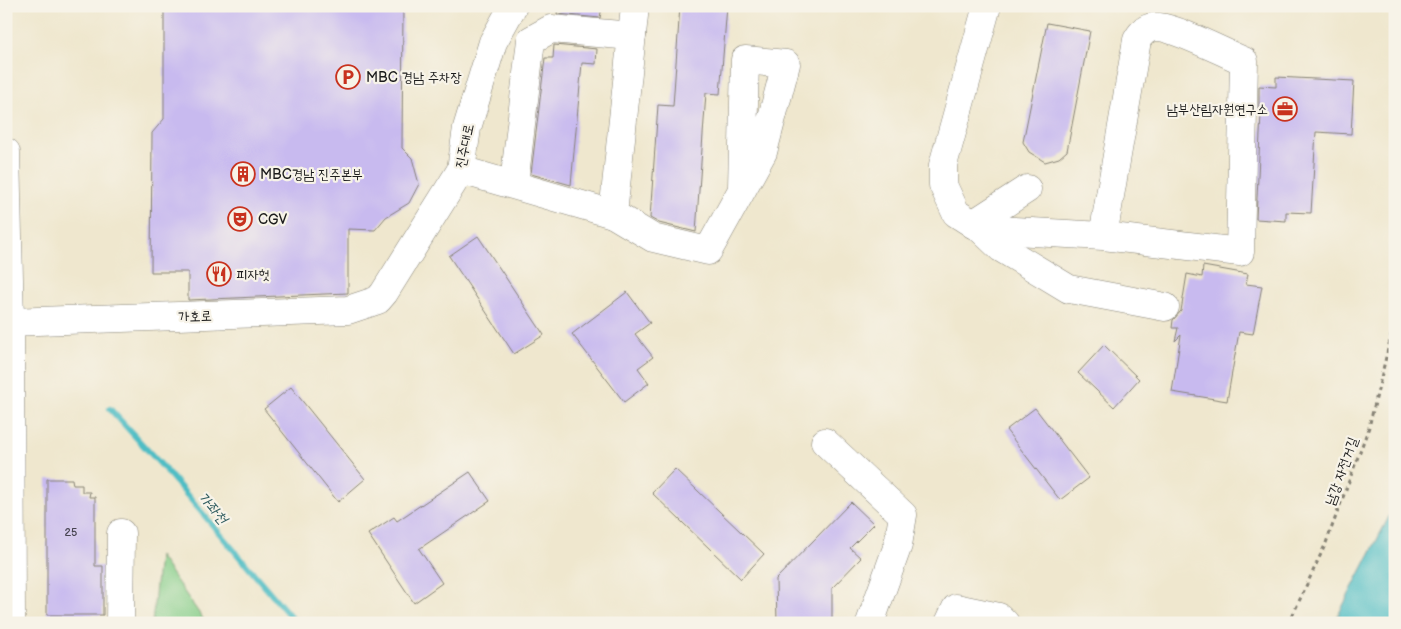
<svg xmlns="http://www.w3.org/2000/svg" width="1401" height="629" viewBox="0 0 1401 629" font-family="'Balsamiq Sans','Poor Story',sans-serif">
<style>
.green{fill:#86ce89;stroke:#517552}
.water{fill:#4fbec5;stroke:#366d70}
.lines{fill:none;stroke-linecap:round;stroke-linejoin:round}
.stream{stroke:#4fbec5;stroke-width:6}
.building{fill:#c8baef}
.minor-casing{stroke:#868275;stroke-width:29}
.path{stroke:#868275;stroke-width:3;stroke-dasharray:4 4;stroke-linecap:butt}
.minor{stroke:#fff;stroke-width:28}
.labels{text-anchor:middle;stroke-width:4.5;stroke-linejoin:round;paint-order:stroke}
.number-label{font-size:11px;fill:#474451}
.poi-label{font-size:14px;fill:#1c1c1c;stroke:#f7f3e8;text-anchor:start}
.street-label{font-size:14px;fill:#1c1c1c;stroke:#f7f3e8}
.water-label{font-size:15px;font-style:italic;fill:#305d60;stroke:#f7f3e8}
</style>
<rect width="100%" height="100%" fill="#f7f3e8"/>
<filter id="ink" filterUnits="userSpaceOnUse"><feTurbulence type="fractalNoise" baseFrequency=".02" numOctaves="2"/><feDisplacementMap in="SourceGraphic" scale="10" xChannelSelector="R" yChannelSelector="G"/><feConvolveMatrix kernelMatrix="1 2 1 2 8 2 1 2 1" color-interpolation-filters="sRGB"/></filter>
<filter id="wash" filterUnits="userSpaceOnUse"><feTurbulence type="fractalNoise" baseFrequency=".0096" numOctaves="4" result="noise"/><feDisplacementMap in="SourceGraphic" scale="20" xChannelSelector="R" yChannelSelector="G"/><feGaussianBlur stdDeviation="1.12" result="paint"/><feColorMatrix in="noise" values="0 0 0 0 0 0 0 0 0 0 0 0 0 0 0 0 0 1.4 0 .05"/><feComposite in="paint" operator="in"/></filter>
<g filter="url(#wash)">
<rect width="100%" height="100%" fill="#efe7ce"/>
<!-- green -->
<path class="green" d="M159 556 206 623H152Z"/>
<!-- water -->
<path class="water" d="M1395 505V623H1334Z"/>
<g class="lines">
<!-- stream -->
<path class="stream" d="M110 409 163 467 296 623"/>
</g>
<g id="blocks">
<!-- building -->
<g class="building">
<path d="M164 6H403L402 148 412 158 419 184 409 203 386 217 375 230 348 229V293L188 300V272H151L152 133 164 119Z"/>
<path d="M558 6H602L600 18 557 14Z"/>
<path d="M680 6H727L720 94 706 93 696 232 659 223 650 218 658 105 673 106Z"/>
<path d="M1047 23 1090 31 1067 151 1059 158 1045 162 1029 152 1023 142Z"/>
<path d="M554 45 597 49 596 64 582 63 571 185 531 174 545 58H553Z"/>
<path d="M1276 77 1354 81 1351 134 1316 132 1311 213 1286 212V221L1256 219 1261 113H1259V86L1276 87Z"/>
<path d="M478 236 544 335 514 354 449 256Z"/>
<path d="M1203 266 1248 274 1246 284 1262 286 1253 334 1239 332 1227 401 1172 392 1181 335 1175 341 1178 328H1172L1173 320 1181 311 1187 274 1202 277Z"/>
<path d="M627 292 650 323 635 334 653 357 638 368 649 383 624 402 572 334Z"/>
<path d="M1104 345 1139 379 1114 407 1078 373Z"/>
<path d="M291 387 365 479 338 502 264 409Z"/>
<path d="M1035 408 1089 478 1060 500 1006 430Z"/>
<path d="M675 469 764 554 741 579 652 493Z"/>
<path d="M470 472 490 501 419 549 442 583 414 603 368 534 394 517 397 521Z"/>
<path d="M47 479H72L73 485H82V492H90L89 497H95V566H103V615H47Z"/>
<path d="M851 502 874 524 850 548 861 558 832 588V623H777L776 579Z"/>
</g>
</g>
</g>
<g filter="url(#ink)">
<use href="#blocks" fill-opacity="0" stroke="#868275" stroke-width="1"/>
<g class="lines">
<!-- minor casing -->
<g class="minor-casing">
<g id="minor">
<path d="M987 6 943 165V185L956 213 981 229 1103 236 1240 252 1244 61C1224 53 1179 29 1159 27 1149 26 1142 31 1137 40L1103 236"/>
<path d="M6 152 10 322 11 623"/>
<path d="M461 170 613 214 635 6"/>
<path d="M514 184 531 40 551 29 632 36"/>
<path d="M613 214 653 238 708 251 763 152 786 64 745 60 742 188"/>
<path d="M973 224 1027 189"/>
<path d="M981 229 1001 248 1069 289 1165 307"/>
<path d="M10 322 348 310 378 300 384 293 461 170 467 128 493 42 513 6"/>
<path d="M825 442 903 515 898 545 870 623"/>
<path d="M120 623 121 533"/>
<path d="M949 623 956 608 999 617 1005 623"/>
</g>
</g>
<!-- path -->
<path class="path" d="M1289 623 1326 543 1369 427 1395 320"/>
<!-- minor -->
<use href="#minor" class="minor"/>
</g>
</g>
<!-- icons -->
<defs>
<g id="parking-ring" transform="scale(1.25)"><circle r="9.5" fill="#f7f3e8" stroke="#c8321e" stroke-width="1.5"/><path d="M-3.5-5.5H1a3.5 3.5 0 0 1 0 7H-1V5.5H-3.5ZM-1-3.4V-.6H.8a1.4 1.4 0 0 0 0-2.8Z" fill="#c8321e"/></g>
<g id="office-ring" transform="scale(1.25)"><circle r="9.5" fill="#f7f3e8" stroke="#c8321e" stroke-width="1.5"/><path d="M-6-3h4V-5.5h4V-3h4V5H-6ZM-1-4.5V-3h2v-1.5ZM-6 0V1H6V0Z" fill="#c8321e"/></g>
<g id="building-ring" transform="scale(1.25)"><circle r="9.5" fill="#f7f3e8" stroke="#c8321e" stroke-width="1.5"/><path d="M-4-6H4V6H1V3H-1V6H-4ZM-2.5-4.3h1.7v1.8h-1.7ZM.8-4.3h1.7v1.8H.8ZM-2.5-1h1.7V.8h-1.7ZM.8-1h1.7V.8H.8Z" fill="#c8321e"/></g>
<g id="theatre-ring" transform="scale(1.25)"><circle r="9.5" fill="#f7f3e8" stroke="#c8321e" stroke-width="1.5"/><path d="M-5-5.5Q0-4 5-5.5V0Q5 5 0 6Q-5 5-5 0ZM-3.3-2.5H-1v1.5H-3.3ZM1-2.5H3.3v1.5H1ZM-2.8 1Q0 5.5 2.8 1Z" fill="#c8321e"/></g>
<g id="restaurant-ring" transform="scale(1.25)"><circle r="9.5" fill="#f7f3e8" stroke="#c8321e" stroke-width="1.5"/><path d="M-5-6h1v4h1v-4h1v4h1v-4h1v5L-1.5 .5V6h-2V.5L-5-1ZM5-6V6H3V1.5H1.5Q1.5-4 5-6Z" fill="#c8321e"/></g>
</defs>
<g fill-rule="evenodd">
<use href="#parking-ring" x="348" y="77"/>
<use href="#office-ring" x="1285" y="109"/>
<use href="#building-ring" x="243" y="174"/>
<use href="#theatre-ring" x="240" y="219"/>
<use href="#restaurant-ring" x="219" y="274"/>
</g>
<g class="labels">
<!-- number labels -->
<g class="number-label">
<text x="71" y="536">25</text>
</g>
<!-- poi labels -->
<g class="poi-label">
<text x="366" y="82">MBC 경남 주차장</text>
<text x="1268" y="114" text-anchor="end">남부산림자원연구소</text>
<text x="260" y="179">MBC경남 진주본부</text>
<text x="258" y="224">CGV</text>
<text x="236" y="279">피자헛</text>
</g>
<!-- street labels -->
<g class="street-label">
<text transform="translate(464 146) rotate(-78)" y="5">진주대로</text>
<text transform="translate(195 316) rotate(-2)" y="5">가호로</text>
<text transform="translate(1341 471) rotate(-70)" y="5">남강 자전거길</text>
</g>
<!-- water labels -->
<g class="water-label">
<text transform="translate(213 508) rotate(49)" y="5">가좌천</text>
</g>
</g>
<!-- margin -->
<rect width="1401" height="629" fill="none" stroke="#f7f3e8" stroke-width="25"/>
</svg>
